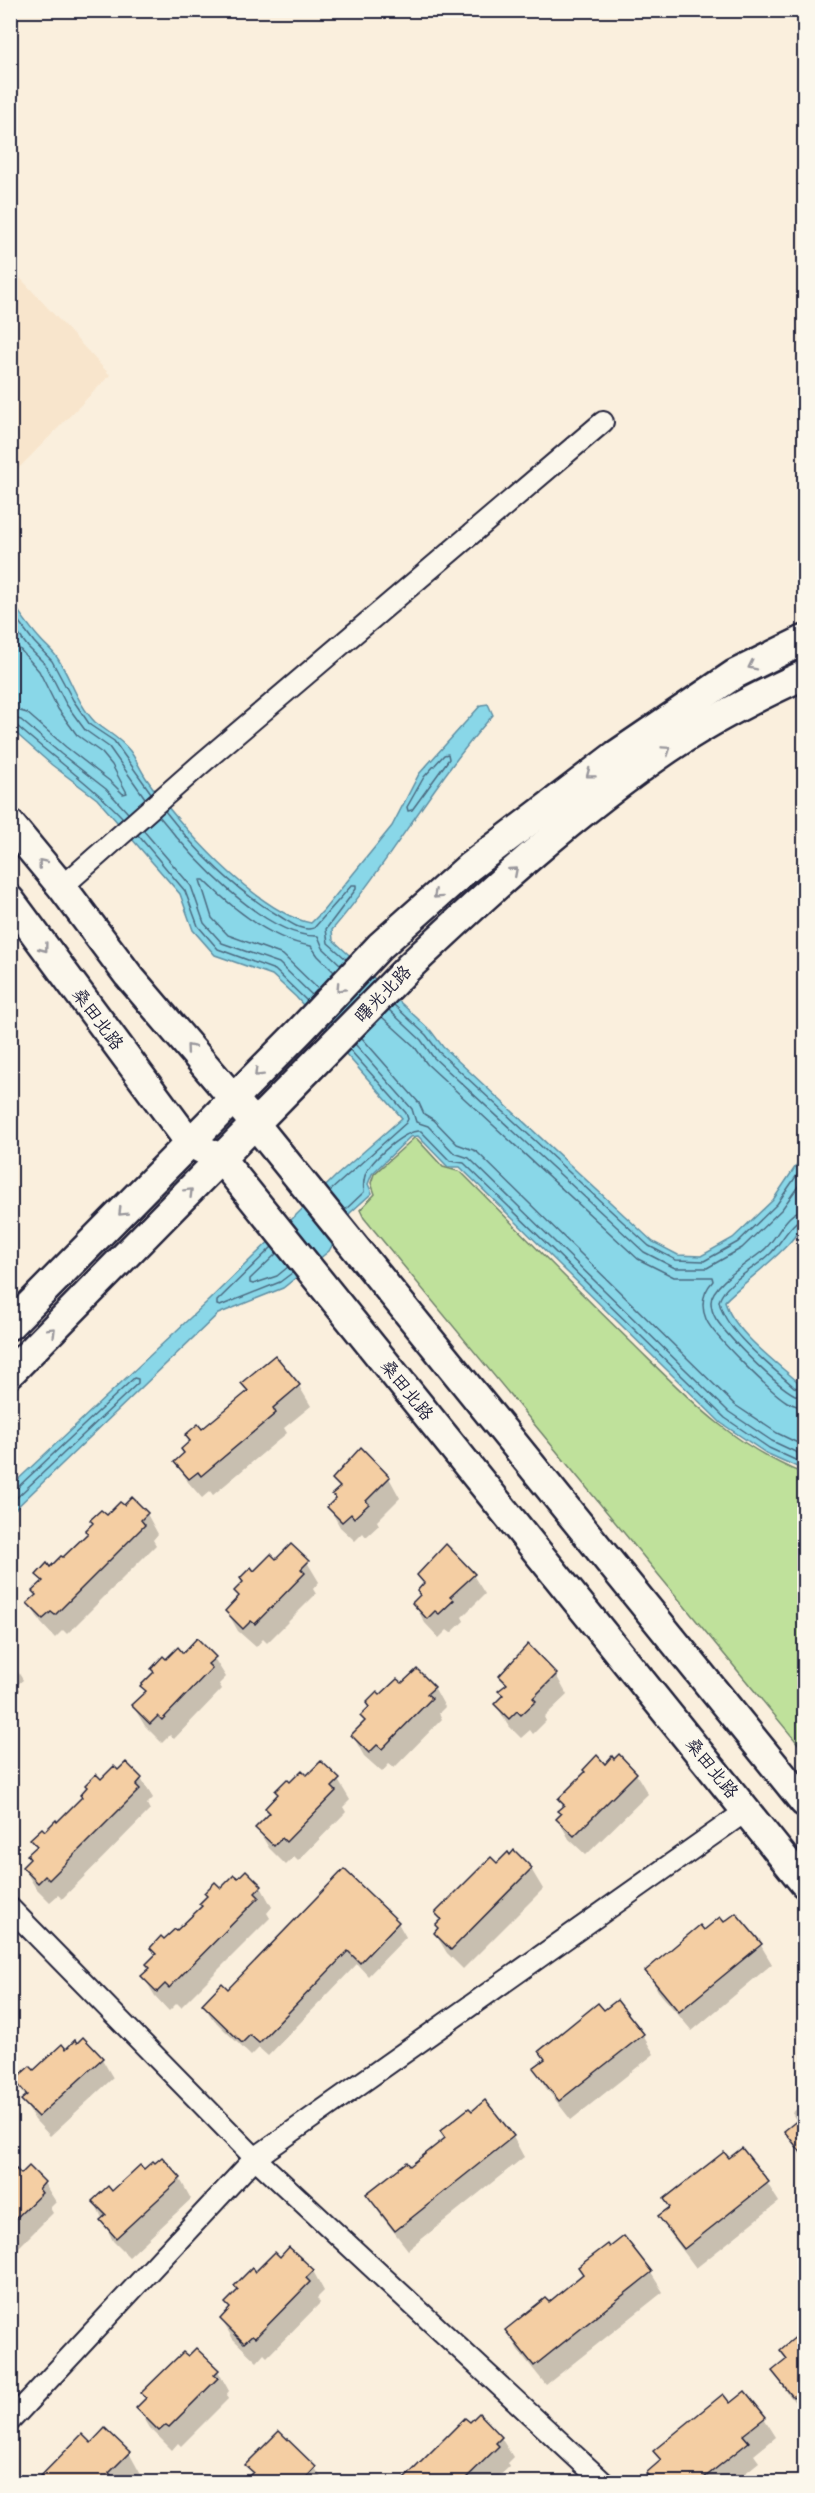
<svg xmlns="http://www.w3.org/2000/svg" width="815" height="2493" viewBox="0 0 815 2493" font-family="'Balsamiq Sans','LXGW WenKai TC',sans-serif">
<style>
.built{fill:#f8e5cc}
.green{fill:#bfe19b;stroke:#70826b;stroke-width:1.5}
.water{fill:#89d7e8;stroke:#608fa3;stroke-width:1.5}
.shadow{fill:#0003}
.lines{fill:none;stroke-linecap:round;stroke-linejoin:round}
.shore{stroke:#4b6a80;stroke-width:1.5}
.building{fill:#f4cea3;stroke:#22223b;stroke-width:1.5}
.minor-casing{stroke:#22223b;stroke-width:24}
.secondary-casing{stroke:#22223b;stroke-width:33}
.minor{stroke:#fbf7ec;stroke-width:20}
.secondary{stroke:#fbf7ec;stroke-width:28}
.oneway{stroke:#99979c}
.labels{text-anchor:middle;stroke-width:6;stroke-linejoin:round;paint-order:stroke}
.street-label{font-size:18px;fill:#22223b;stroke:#fbf7ec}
</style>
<rect width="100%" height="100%" fill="#faefdd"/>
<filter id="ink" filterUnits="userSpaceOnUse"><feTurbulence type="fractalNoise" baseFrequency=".0167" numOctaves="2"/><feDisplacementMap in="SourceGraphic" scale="12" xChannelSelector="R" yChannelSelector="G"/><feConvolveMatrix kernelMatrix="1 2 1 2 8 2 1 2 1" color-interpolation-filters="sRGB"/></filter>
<g filter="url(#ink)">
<!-- built -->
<path class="built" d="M11 268 110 375 11 476Z"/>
<!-- green -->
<path class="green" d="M414 1138 417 1139 443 1167 461 1172C518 1229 574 1287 632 1343 687 1397 731 1445 804 1474V1751L364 1218 360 1210 375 1194 371 1183 374 1174Z"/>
<!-- water -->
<path class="water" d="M10 599C19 612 29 627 40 639 46 646 54 652 58 659 71 679 78 705 95 722 107 732 120 738 130 751 136 759 140 769 146 778 177 823 256 912 311 923L323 911 392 826 419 774 481 705 488 704 493 715C433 782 390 862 332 930L333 940 431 1031 443 1047 653 1242 678 1255 701 1256 733 1238 773 1200 804 1154C804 1171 808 1203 804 1219 798 1245 744 1281 725 1301 731 1329 777 1363 798 1382L804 1386V1470L766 1453 721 1423 460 1167H448L418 1136 410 1137 372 1174 368 1184 372 1193 350 1213 329 1251 283 1288 218 1314 11 1513V1486L207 1302 336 1176 402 1118 296 997 272 975 215 955 193 930 180 894 97 799 52 765 11 729Z"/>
<!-- shadow -->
<g class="shadow">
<path d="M275 1357 299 1386 311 1406 284 1428 287 1433 213 1495 210 1491 202 1498 188 1482 176 1462 186 1454 191 1443 186 1435 202 1432 248 1393 243 1383Z"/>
<path d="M361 1449 389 1478 400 1498 377 1521 379 1525 366 1537 363 1533 355 1541 340 1527 329 1507 337 1500 334 1495 340 1489 334 1479Z"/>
<path d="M132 1499 147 1514 158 1534 153 1540 156 1545 67 1634 63 1630 55 1638 41 1623 29 1603 37 1596 43 1583 38 1575 63 1559 107 1517 124 1508Z"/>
<path d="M276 1561 307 1562 319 1582 313 1589 316 1594 267 1643 263 1639 256 1647 238 1631 227 1611 240 1598 236 1591 254 1573Z"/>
<path d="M419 1575H473L485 1594 462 1617 464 1621 451 1633 447 1630 439 1638 425 1623 414 1603 421 1596 424 1585Z"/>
<path d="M183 1655 214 1658 226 1677 219 1684 222 1689 174 1739 170 1735 162 1743 145 1726 133 1706 146 1692 142 1686 166 1662Z"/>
<path d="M10 1659 23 1680 17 1685 20 1690 10 1700Z"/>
<path d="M556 1675 567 1695 544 1717 546 1721 533 1734 530 1730 521 1738 507 1724 496 1704 503 1697 500 1691 507 1686 501 1676Z"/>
<path d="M402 1686 434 1687 445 1707 439 1713 442 1719 394 1768 389 1764 382 1772 364 1756 353 1736 366 1722 370 1709 381 1698Z"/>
<path d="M619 1756 636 1774 648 1794 586 1855 569 1839 558 1819 562 1815 559 1811 564 1807 560 1799Z"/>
<path d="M118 1772 141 1779 153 1798 147 1804 150 1810 62 1899 58 1895 50 1902 35 1887 24 1868 31 1860 37 1847 32 1839 57 1824 101 1781Z"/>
<path d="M338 1780 350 1800 343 1807 346 1812 298 1861 294 1857 286 1865 269 1848 257 1828 270 1815 266 1808 290 1784Z"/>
<path d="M514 1853 531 1869 543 1889 463 1969 447 1953 435 1933 441 1921 437 1913Z"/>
<path d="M246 1872 261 1887 272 1907 267 1913 270 1918 181 2007 177 2003 169 2011 155 1996 143 1976 151 1969 157 1956 152 1948 177 1932 221 1890 238 1880Z"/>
<path d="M398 1923 406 1937 368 1976 357 1964 268 2056 259 2048 251 2056 212 2018 203 2004 228 1991Z"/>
<path d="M724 1924 760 1944 772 1964 692 2031 658 1991 647 1971 704 1932Z"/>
<path d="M604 2012 642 2034 654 2054 571 2120 546 2088 535 2069Z"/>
<path d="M66 2051 102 2059 113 2078 50 2136 35 2120 23 2100 26 2098 16 2081 34 2072Z"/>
<path d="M804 2103V2160L786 2131 797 2122 792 2113Z"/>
<path d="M513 2137 524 2157 408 2250 380 2214 368 2195 410 2168 446 2139Z"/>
<path d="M729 2160 767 2183 779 2202 696 2268 672 2236 660 2217Z"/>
<path d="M144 2171 180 2179 191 2199 129 2257 113 2241 94 2201 112 2193Z"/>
<path d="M21 2176 44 2183 56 2202 50 2208 53 2213 10 2256V2179Z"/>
<path d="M313 2271 324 2291 317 2298 320 2303 267 2357 264 2354 257 2362 233 2339 221 2319 231 2310 227 2303 239 2292 236 2286 255 2274Z"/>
<path d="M651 2273 663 2292 546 2385 518 2350 507 2330 549 2304Z"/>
<path d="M804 2332V2414L786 2391 774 2372 788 2361 782 2350Z"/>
<path d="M218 2371 229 2391 226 2395 228 2399 181 2446 178 2443 172 2450 150 2428 138 2408 146 2400 143 2394Z"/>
<path d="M729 2405 764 2418 776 2437 754 2455 759 2462 734 2482H653L648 2473 661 2462 655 2451Z"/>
<path d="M465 2420 501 2438 513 2457 507 2463 509 2467 493 2482H403Z"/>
<path d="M279 2433 315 2468 324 2482H245L253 2475 247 2465Z"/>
<path d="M91 2445 129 2453 140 2473 131 2482H47L43 2476Z"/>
</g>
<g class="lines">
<!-- shore -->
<g class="shore">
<path d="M10 610 34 642 52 661 73 700 90 725 114 741 151 793"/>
<path d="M10 623 28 647 46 665 66 704 85 730 109 747 145 798"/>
<path d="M10 638 39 671 58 709 77 735 102 753 112 765 127 793 123 794 111 782 66 747 27 713 10 708"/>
<path d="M10 717 21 720 61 754 106 789 128 813"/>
<path d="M10 725 17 726C52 757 91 784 123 818"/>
<path d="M448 754 449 759 412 810 408 811 407 807 424 777 444 755Z"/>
<path d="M165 811C198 853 234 890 281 917 291 923 302 932 314 928L352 885H356V889L326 929 328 943 346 959"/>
<path d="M159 816C190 855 265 938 318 936L323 948 341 965"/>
<path d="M143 830 191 886 204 923 222 943 279 963 312 995"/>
<path d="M138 835 185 891 198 926 218 949 275 970 307 1001"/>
<path d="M318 989 283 955 228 935 212 918 200 880H204C232 908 272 940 311 946L318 956 334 972"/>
<path d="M394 1005 426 1035 439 1052 649 1246 676 1260 704 1261 738 1242 777 1204 804 1165"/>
<path d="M389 1010 421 1040 433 1057 644 1252 675 1268H707L742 1248 782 1209 804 1178"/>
<path d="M382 1017 414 1046 427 1064 638 1259 674 1277H712L713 1281C703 1292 700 1304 706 1319 713 1336 771 1392 787 1402 793 1405 798 1407 804 1407"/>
<path d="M362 1038 419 1103 424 1114 434 1120 457 1144 476 1151 735 1405 777 1433 804 1446"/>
<path d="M355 1044 412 1109 416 1122 428 1126 454 1153 469 1158 729 1412 772 1441 804 1456"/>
<path d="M330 1191 406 1123 408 1119 406 1113 350 1050"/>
<path d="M345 1210 364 1192C363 1184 363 1177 368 1169 377 1156 405 1129 421 1131L450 1161 464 1163 725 1418 769 1448 804 1464"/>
<path d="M804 1210C787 1211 778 1236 766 1248 754 1260 711 1283 711 1302 711 1307 713 1314 716 1319 728 1337 785 1397 804 1398"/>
<path d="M804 1218C793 1219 779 1246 770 1254 755 1269 726 1281 719 1301 724 1331 771 1366 794 1387L804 1390"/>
<path d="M272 1247 217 1301V1305L220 1306 280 1282 292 1273"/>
<path d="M277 1253 250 1279V1283L253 1284 277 1276 288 1267"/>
<path d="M10 1490 17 1488 134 1378 138 1379V1383L10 1504"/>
</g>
</g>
<!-- building -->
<g class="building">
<path d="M275 1355 300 1385 273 1408 276 1413 201 1476 198 1472 189 1479 174 1462 184 1453 181 1449 190 1441 185 1435 198 1424 202 1429 248 1391 241 1383Z"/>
<path d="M361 1447 390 1477 366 1501 369 1504 354 1518 351 1514 342 1522 327 1507 336 1498 332 1494 340 1487 332 1479Z"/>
<path d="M132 1497 148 1513 141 1520 145 1525 55 1615 51 1612 43 1619 27 1603 36 1595 32 1591 43 1581 36 1575 47 1563 50 1567 61 1556 63 1557 88 1533 85 1531 93 1523 90 1520 101 1510 107 1515 120 1502 124 1505Z"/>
<path d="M291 1544 309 1561 301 1569 305 1573 255 1624 251 1621 243 1629 225 1611 239 1596 234 1591 243 1582 240 1578 251 1567 254 1571 271 1554 276 1559Z"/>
<path d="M446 1544 475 1574 450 1597 454 1600 439 1614 435 1611 427 1619 412 1603 420 1595 417 1591 424 1583 417 1575Z"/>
<path d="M197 1638 216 1657 208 1664 212 1668 162 1720 158 1716 150 1724 131 1705 146 1691 140 1686 154 1672 151 1669 163 1656 166 1659 178 1647 183 1653Z"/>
<path d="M528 1644 557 1674 533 1698 536 1701 521 1715 517 1711 509 1719 494 1704 503 1695 498 1691 507 1684 499 1676Z"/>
<path d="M417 1669 435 1687 427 1694 432 1698 382 1749 377 1745 369 1753 351 1735 365 1721 360 1716 369 1707 366 1703 377 1692 380 1695 397 1679 402 1683Z"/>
<path d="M619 1754 637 1773 574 1836 556 1819 561 1814 557 1811 564 1805 558 1799 585 1772 583 1770 597 1755 605 1764 612 1756 614 1759Z"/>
<path d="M321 1761 340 1779 332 1787 336 1791 286 1842 282 1838 274 1846 255 1828 270 1813 265 1808 278 1794 275 1791 287 1779 290 1782 302 1770 307 1775Z"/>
<path d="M126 1762 142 1778 136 1785 140 1789 49 1880 45 1876 38 1883 22 1867 30 1859 27 1855 37 1846 30 1839 42 1828 45 1831 56 1820 57 1822 82 1797 80 1795 87 1787 85 1785 96 1774 101 1779 114 1766 118 1770Z"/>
<path d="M514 1850 532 1868 451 1950 434 1933 438 1928 435 1925 441 1919 435 1913 491 1857 497 1863 508 1852 510 1855Z"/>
<path d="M344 1869 399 1922 360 1963 348 1951 259 2043 250 2035 242 2043 202 2004 222 1983 228 1989Z"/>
<path d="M246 1870 262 1886 255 1893 259 1897 169 1988 165 1984 157 1992 141 1976 150 1968 146 1964 156 1954 150 1948 161 1936 164 1939 175 1929 177 1930 202 1906 199 1904 207 1896 204 1893 215 1882 221 1888 234 1875 238 1878Z"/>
<path d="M736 1913 762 1944 679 2012 645 1971 700 1925 704 1930 720 1917 724 1922Z"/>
<path d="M617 2000 644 2034 559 2101 533 2068 545 2059 539 2051 598 2003 604 2010Z"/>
<path d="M83 2037 103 2058 38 2117 21 2100 27 2095 14 2080 30 2066 34 2070 62 2044 66 2049 75 2040 77 2043Z"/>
<path d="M485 2100 514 2136 395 2231 366 2194 407 2162 410 2166 445 2138 440 2131 469 2108 472 2111Z"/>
<path d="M804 2115V2156L784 2131Z"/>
<path d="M742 2148 769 2182 684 2249 658 2216 670 2207 664 2199 724 2152 729 2158Z"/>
<path d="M162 2157 181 2178 116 2238 100 2220 106 2215 92 2201 108 2186 112 2191 140 2165 144 2169 153 2161 155 2163Z"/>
<path d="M10 2163 21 2174 29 2166 45 2182 39 2189 42 2193 10 2224Z"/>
<path d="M624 2236 652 2272 534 2366 505 2330 545 2298 549 2302 583 2274 578 2267 608 2244 610 2247Z"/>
<path d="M289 2247 314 2270 306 2278 310 2282 255 2338 252 2336 244 2343 220 2319 230 2308 225 2303 238 2290 234 2286 252 2268 255 2272 275 2252 280 2257Z"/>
<path d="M804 2330V2388L793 2397 772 2371 787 2359 780 2350Z"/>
<path d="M196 2348 219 2370 214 2375 218 2378 169 2427 166 2425 159 2431 136 2408 146 2398 141 2393 183 2352 188 2356Z"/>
<path d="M745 2391 766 2417 743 2435 749 2442 699 2482H654L646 2473 661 2460 653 2451 723 2394 730 2403Z"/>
<path d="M479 2413 502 2437 496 2443 499 2446 462 2482H401L465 2418 470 2422Z"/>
<path d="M105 2428 130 2452 109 2473 119 2482H35L82 2434 91 2443Z"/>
<path d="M279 2431 316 2467 302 2482H243L253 2472 245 2465Z"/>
</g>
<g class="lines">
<!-- minor casing -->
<g class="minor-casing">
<g id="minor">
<path d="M62 887 201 764 603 422"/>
<path d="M10 1908 255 2158 603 2482"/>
<path d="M10 2421 255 2158 746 1811"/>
</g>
</g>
<!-- secondary casing -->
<g class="secondary-casing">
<g id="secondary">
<path d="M10 824 62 887 128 975 255 1124 804 1802"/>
<path d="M10 900 190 1143 221 1159 804 1883"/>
<path d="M10 1325 300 1031 380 946 469 867 616 755 735 674 804 640"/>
<path d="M10 1373 409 967C490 890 575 813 668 749 710 720 758 696 804 675"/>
</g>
</g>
<!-- minor -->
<use href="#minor" class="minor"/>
<!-- secondary -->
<use href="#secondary" class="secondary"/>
</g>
<!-- one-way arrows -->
<defs><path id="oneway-chevron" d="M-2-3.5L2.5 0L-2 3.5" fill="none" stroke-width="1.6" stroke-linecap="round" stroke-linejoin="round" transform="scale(1.5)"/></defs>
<g class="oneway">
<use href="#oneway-chevron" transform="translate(752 666) rotate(154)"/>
<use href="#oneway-chevron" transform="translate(667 750) rotate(-34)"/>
<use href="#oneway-chevron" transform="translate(590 774) rotate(143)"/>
<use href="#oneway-chevron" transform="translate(42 863) rotate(-129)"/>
<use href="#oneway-chevron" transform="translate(514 871) rotate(-41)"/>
<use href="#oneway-chevron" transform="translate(437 895) rotate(138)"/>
<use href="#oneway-chevron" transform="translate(44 948) rotate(53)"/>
<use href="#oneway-chevron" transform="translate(340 988) rotate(133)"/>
<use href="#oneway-chevron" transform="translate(190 1048) rotate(-130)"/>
<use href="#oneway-chevron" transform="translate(258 1073) rotate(135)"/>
<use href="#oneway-chevron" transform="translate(189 1192) rotate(-45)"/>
<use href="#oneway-chevron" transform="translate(122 1212) rotate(135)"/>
<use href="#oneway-chevron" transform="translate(52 1331) rotate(-45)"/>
</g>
</g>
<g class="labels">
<!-- street labels -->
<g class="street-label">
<text transform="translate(383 994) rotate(-46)" y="6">曙光北路</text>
<text transform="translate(98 1019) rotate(53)" y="6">桑田北路</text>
<text transform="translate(407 1390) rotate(51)" y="6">桑田北路</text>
<text transform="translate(712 1768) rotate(51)" y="6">桑田北路</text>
</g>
</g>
<!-- margin -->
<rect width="815" height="2493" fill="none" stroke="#fbf7ec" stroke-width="36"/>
<rect x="18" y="18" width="779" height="2457" fill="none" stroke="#22223b" stroke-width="2" filter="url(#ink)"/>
</svg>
